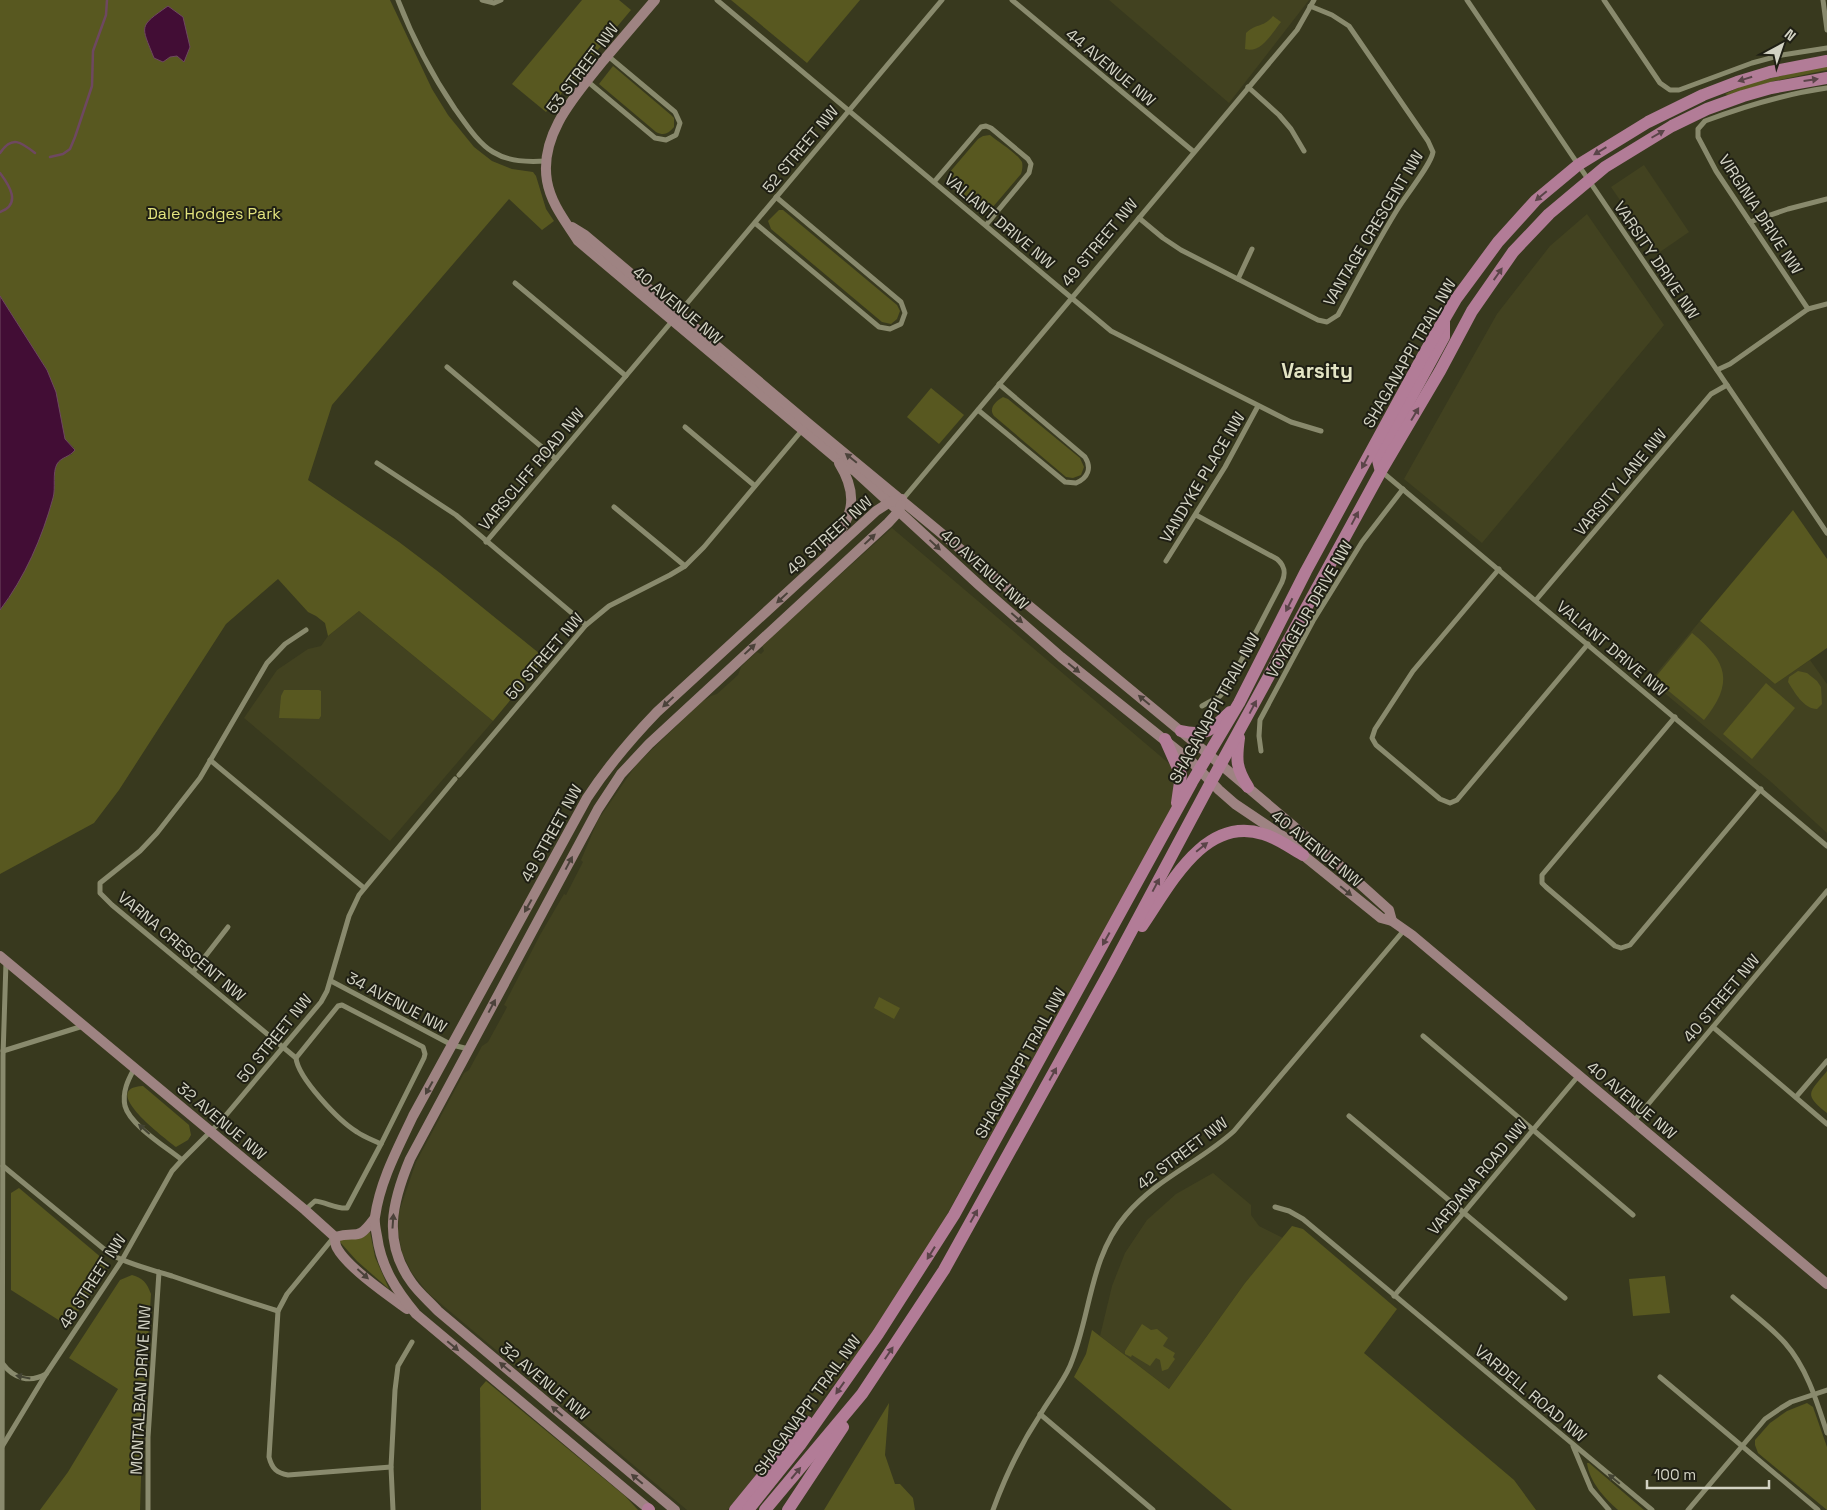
<svg xmlns="http://www.w3.org/2000/svg" width="1827" height="1510" viewBox="0 0 1827 1510" font-family="'Space Grotesk',sans-serif">
<style>
.built{fill:#424220}
.green{fill:#585820}
.water{fill:#420d35;stroke:#6e4860}
.lines{fill:none;stroke-linecap:round;stroke-linejoin:round}
.stream{stroke:#6e4860;stroke-width:2.5}
.street{stroke:#898a6d;stroke-width:5}
.secondary{stroke:#9e8382;stroke-width:10}
.primary{stroke:#b27c97;stroke-width:12}
.oneway{fill:#5a4448}
.oneway2{fill:#4b423a}
.oneway3{fill:#443}
.labels{text-anchor:middle;stroke-width:4;stroke-linejoin:round;paint-order:stroke}
.street-label{font-size:16px;fill:#d3d3c4;stroke:#1f1f14}
.park-label{font-size:16px;fill:#e2e37e;stroke:#1f1f14}
.district-label{font-size:21px;font-weight:bold;fill:#e3e4c4;stroke:#1f1f14}
</style>
<rect width="100%" height="100%" fill="#38391e"/>
<!-- built -->
<g class="built">
<path d="M1109 0H1309L1229 103Z"/>
<path d="M1644 165 1689 232 1657 254 1611 187Z"/>
<path d="M1587 214 1664 325 1482 543 1404 479 1497 314 1550 246Z"/>
<path d="M892 528 1172 766 1175 801 934 1238 874 1334 757 1480 727 1510H687L428 1293 412 1273 402 1253 398 1231 399 1212 416 1162 464 1073 469 1070 482 1046 488 1042 505 1011 507 1007 504 1005 540 935 564 894 566 895 583 862 581 860 598 820 636 765 702 701H703L711 696 717 694 738 675 741 667 747 661 757 652 761 654 764 651 762 645Z"/>
<path d="M359 611 493 721 390 841 244 718 277 670 308 649 321 646 328 636Z"/>
<path d="M1700 621 1775 684 1810 660 1827 684V833L1770 781 1650 681Z"/>
<path d="M1213 1173 1251 1205V1215L1259 1226 1283 1238 1245 1283 1169 1389 1100 1336 1112 1286 1125 1253 1147 1220 1176 1194Z"/>
</g>
<!-- green -->
<g class="green">
<path d="M0 0H390L432 89 448 115 474 147 492 161 512 169 533 172 536 176 546 209 554 221 542 230 509 199 332 405 308 480 399 542 440 573 545 658 493 721 359 611 328 636 325 623 316 616 308 612 278 579 226 624 119 790 94 823 0 874V610L9 598 54 493 55 466 59 460 72 454 74 448 65 439 47 370 0 296Z"/>
<path d="M582 0H619L631 10 546 112 512 84Z"/>
<path d="M731 0H860L807 63Z"/>
<path d="M1273 16 1281 22C1272 33 1261 54 1245 49L1246 33C1256 23 1263 28 1273 16Z"/>
<path d="M1827 65V70L1774 81 1728 95 1725 94 1746 84Z"/>
<path d="M613 66 671 115 674 118V127C668 134 664 136 656 132L599 84Z"/>
<path d="M990 135C997 141 1018 154 1022 162 1023 166 1022 171 1021 174L992 208 987 211H982L951 185 948 180 949 173 978 139 983 136Z"/>
<path d="M779 210H783L897 305 900 311 897 319 891 324 882 322 771 229 768 221Z"/>
<path d="M931 388 964 415 939 444 907 417Z"/>
<path d="M1003 397 1008 399 1080 458 1084 467 1081 475 1073 478 1066 477 994 416C988 408 996 401 1003 397Z"/>
<path d="M1793 510 1827 559V648L1775 684 1700 621Z"/>
<path d="M1692 633C1728 662 1734 683 1704 720L1654 679Z"/>
<path d="M1798 671 1807 673 1817 681 1821 687 1822 704 1817 709C1804 709 1795 693 1788 682L1789 677Z"/>
<path d="M1766 683 1795 708 1752 759 1723 734Z"/>
<path d="M284 690H319L321 691V716L319 719 279 718 281 696Z"/>
<path d="M879 997 900 1008 894 1019 874 1008Z"/>
<path d="M1827 1071V1113C1803 1094 1809 1093 1827 1071Z"/>
<path d="M143 1086 189 1125 191 1135 188 1140 176 1147C166 1139 97 1088 143 1086Z"/>
<path d="M19 1188 103 1259 106 1271 68 1326 11 1290V1193Z"/>
<path d="M1292 1226 1303 1229 1397 1309 1364 1353 1514 1480 1536 1510H1232L1074 1377 1086 1354 1092 1330 1169 1389 1245 1283Z"/>
<path d="M370 1232 375 1257 389 1289 357 1261 340 1242 342 1238H358Z"/>
<path d="M132 1275C143 1278 147 1283 151 1294L143 1416 140 1510H40L68 1472 118 1389 69 1358 120 1280Z"/>
<path d="M1665 1276 1670 1313 1633 1316 1629 1279Z"/>
<path d="M1142 1324 1151 1330 1157 1329 1168 1338 1163 1346 1175 1353 1173 1357 1175 1359 1168 1369 1162 1371 1160 1360 1156 1358 1150 1366 1132 1355 1131 1357 1125 1354V1351Z"/>
<path d="M486 1381 625 1496 638 1510H481L480 1388Z"/>
<path d="M889 1403 885 1455 895 1484H900L913 1498 915 1510H824Z"/>
<path d="M1807 1403 1813 1407 1827 1447V1510L1758 1453 1755 1445V1440L1770 1423 1787 1411Z"/>
<path d="M1587 1463H1589L1644 1510H1618C1605 1499 1589 1481 1587 1463Z"/>
</g>
<!-- water -->
<g class="water">
<path d="M168 6 183 17 190 47 184 62 177 56 170 57 163 62 154 58C141 25 138 27 168 6Z"/>
<path d="M0 296 47 370 56 392 65 439 75 450C70 457 61 457 57 464 52 473 56 488 53 498 42 538 25 577 0 610Z"/>
</g>
<g class="lines">
<!-- stream -->
<g class="stream">
<path d="M0 153C12 135 21 142 35 153"/>
<path d="M50 157 63 154 70 149 75 137 92 86 93 51 106 15 107 0"/>
<path d="M0 173C9 185 22 204 0 212"/>
</g>
<!-- street -->
<g class="street">
<path d="M398 0C413 39 432 75 455 109 466 124 478 143 493 152 509 162 528 162 546 161"/>
<path d="M482 0 494 3 501 0"/>
<path d="M717 0 1111 331 1291 422 1321 431"/>
<path d="M1012 0 1194 152"/>
<path d="M1467 0 1827 533"/>
<path d="M1604 0 1660 83 1670 90H1679L1752 63 1782 55 1827 48"/>
<path d="M1823 0 1827 30"/>
<path d="M587 81 655 138 666 140 676 135 680 123 675 112 608 56"/>
<path d="M1248 87 1279 115 1291 129 1304 151"/>
<path d="M934 182 981 127 986 126 991 128 1028 159 1031 164 1029 173 986 225"/>
<path d="M1139 218 1163 238 1181 250 1318 320 1327 322 1338 315C1357 280 1376 244 1397 210 1405 196 1431 165 1433 152L1428 141 1349 26 1332 15 1310 6"/>
<path d="M1750 222 1788 209 1827 199"/>
<path d="M755 223 879 327 890 329 901 324 905 313 901 302 776 197"/>
<path d="M1238 279 1252 249"/>
<path d="M515 283 626 376"/>
<path d="M1808 309 1716 171 1698 137V129L1705 121C1745 106 1785 94 1827 88"/>
<path d="M678 314 942 0"/>
<path d="M447 367 556 459"/>
<path d="M1717 370 1730 364 1808 309 1827 304"/>
<path d="M978 410 1065 482 1076 483C1088 478 1092 468 1085 457L999 384"/>
<path d="M685 427 755 486"/>
<path d="M377 463 456 515 586 625"/>
<path d="M1381 471 1827 846"/>
<path d="M903 499 1297 30 1314 0"/>
<path d="M614 507 685 566"/>
<path d="M1196 515 1277 559C1285 566 1286 573 1282 582L1228 686 1220 696 1202 706"/>
<path d="M486 542 673 320"/>
<path d="M1166 561 1225 467 1258 406"/>
<path d="M1499 569 1413 671 1375 729 1372 738 1376 745 1440 799 1450 803 1457 800 1588 644"/>
<path d="M1536 600 1711 394 1727 385"/>
<path d="M1675 717 1542 875V883L1546 887 1615 946 1621 948 1630 945 1761 789"/>
<path d="M1261 751 1259 736 1260 720 1313 621 1362 542 1403 489"/>
<path d="M210 760 364 888"/>
<path d="M459 775 586 625 609 606 670 575 685 566 704 547 803 429"/>
<path d="M193 972 228 927"/>
<path d="M331 981 452 1045 469 1049"/>
<path d="M1713 1027 1827 1124"/>
<path d="M1423 1036 1633 1215"/>
<path d="M3 1051 83 1026"/>
<path d="M296 1058 338 1006 342 1005 423 1047 425 1054 424 1058 381 1144"/>
<path d="M134 1069C128 1080 122 1092 125 1106 130 1125 166 1147 182 1160"/>
<path d="M1796 1097 1827 1061"/>
<path d="M1349 1116 1565 1298"/>
<path d="M1634 1121 1827 891"/>
<path d="M3 1166 110 1254C130 1265 150 1269 172 1276 207 1288 242 1300 278 1311"/>
<path d="M1275 1207 1289 1211 1303 1219 1652 1510"/>
<path d="M305 1210 315 1201C326 1202 336 1209 347 1208L381 1144C373 1140 364 1137 357 1132 339 1121 298 1078 296 1058L112 905 100 893V883L140 851 157 833 200 778 267 663 285 644 306 630"/>
<path d="M334 1237 287 1294 278 1311 269 1457C272 1469 277 1473 288 1475L391 1467"/>
<path d="M1394 1296 1579 1075"/>
<path d="M1733 1297C1750 1312 1770 1326 1785 1343 1807 1368 1817 1402 1827 1433"/>
<path d="M3 1364C14 1379 30 1383 46 1374"/>
<path d="M1660 1377 1818 1510"/>
<path d="M1040 1414 1153 1510"/>
<path d="M1573 1446 1591 1489 1609 1510"/>
<path d="M0 1450 46 1374 122 1260 172 1171 182 1160 221 1121 321 1002 327 991 349 916 359 895 455 779"/>
<path d="M2 1510 3 1056 6 962"/>
<path d="M148 1510V1437L159 1272"/>
<path d="M393 1510 391 1467 395 1390 398 1366 412 1342"/>
<path d="M993 1510C1005 1477 1021 1444 1040 1415 1049 1399 1062 1384 1070 1366 1091 1316 1089 1258 1126 1215 1156 1179 1200 1162 1234 1131L1405 929"/>
<path d="M1688 1510 1765 1419 1781 1408 1791 1402 1827 1390"/>
</g>
<!-- secondary -->
<g class="secondary">
<path d="M655 0C638 20 620 41 603 61 576 95 539 134 547 181 551 204 566 222 578 241L836 458 856 472 980 586 1061 657 1193 763 1219 790 1235 804 1290 841 1303 855 1381 918 1392 921 1412 935 1827 1284"/>
<path d="M572 227 585 235 808 423 1201 748 1329 856 1389 910 1392 921"/>
<path d="M830 547C852 517 860 497 839 463"/>
<path d="M0 956 305 1210 335 1237C335 1240 335 1245 337 1248 347 1267 389 1296 407 1309"/>
<path d="M335 1237C358 1230 356 1243 374 1219"/>
<path d="M650 1510 416 1314C396 1290 381 1267 377 1236 376 1230 374 1223 375 1217 380 1181 398 1148 413 1116L587 798C608 766 631 739 657 712L876 511 890 502 902 499"/>
<path d="M675 1510 438 1311C430 1302 419 1293 412 1283 382 1242 392 1202 410 1159L598 809 621 774 649 744 888 523 899 511 901 505"/>
</g>
<!-- primary -->
<g class="primary">
<path d="M1380 468 1378 460 1383 449 1444 337V322"/>
<path d="M1181 731C1206 737 1213 729 1230 712"/>
<path d="M1239 738C1236 760 1236 768 1248 787"/>
<path d="M1165 739 1181 775 1177 803"/>
<path d="M1142 926C1169 887 1204 815 1263 834 1278 838 1290 848 1303 855"/>
<path d="M648 1509 649 1510"/>
<path d="M735 1510 807 1422"/>
<path d="M748 1510 800 1445 878 1334 954 1215 1192 782 1239 703 1306 571 1424 354 1456 299 1498 242 1536 200 1578 165 1648 122 1703 95 1737 82 1770 72 1827 61"/>
<path d="M765 1510 862 1394 944 1270 1110 971 1211 782 1381 471 1440 371 1472 311 1513 252 1549 214 1605 167 1672 126 1707 109 1743 96 1771 88 1827 78"/>
<path d="M788 1510 843 1427"/>
</g>
</g>
<!-- one-way arrows -->
<defs><path id="oneway-solid" d="M-6-.8H1V-3.2L6.5 0L1 3.2V.8H-6Z" transform="scale(1.25)"/></defs>
<g class="oneway">
<use href="#oneway-solid" transform="translate(1745 79) rotate(163)"/>
<use href="#oneway-solid" transform="translate(1811 80) rotate(-8)"/>
<use href="#oneway-solid" transform="translate(1658 134) rotate(-30)"/>
<use href="#oneway-solid" transform="translate(1600 151) rotate(149)"/>
<use href="#oneway-solid" transform="translate(1541 196) rotate(140)"/>
<use href="#oneway-solid" transform="translate(1498 274) rotate(-55)"/>
<use href="#oneway-solid" transform="translate(1415 414) rotate(-59)"/>
<use href="#oneway-solid" transform="translate(1365 462) rotate(118)"/>
<use href="#oneway-solid" transform="translate(1355 518) rotate(-62)"/>
<use href="#oneway-solid" transform="translate(1289 605) rotate(117)"/>
<use href="#oneway-solid" transform="translate(1253 707) rotate(-62)"/>
<use href="#oneway-solid" transform="translate(1202 847) rotate(-39)"/>
<use href="#oneway-solid" transform="translate(1156 885) rotate(-62)"/>
<use href="#oneway-solid" transform="translate(1106 939) rotate(119)"/>
<use href="#oneway-solid" transform="translate(1053 1074) rotate(-61)"/>
<use href="#oneway-solid" transform="translate(974 1216) rotate(-61)"/>
<use href="#oneway-solid" transform="translate(931 1253) rotate(122)"/>
<use href="#oneway-solid" transform="translate(889 1353) rotate(-56)"/>
<use href="#oneway-solid" transform="translate(840 1388) rotate(125)"/>
<use href="#oneway-solid" transform="translate(796 1473) rotate(-50)"/>
</g>
<g class="oneway2">
<use href="#oneway-solid" transform="translate(851 458) rotate(-141)"/>
<use href="#oneway-solid" transform="translate(870 539) rotate(-43)"/>
<use href="#oneway-solid" transform="translate(935 545) rotate(43)"/>
<use href="#oneway-solid" transform="translate(782 598) rotate(137)"/>
<use href="#oneway-solid" transform="translate(1017 618) rotate(41)"/>
<use href="#oneway-solid" transform="translate(750 649) rotate(-43)"/>
<use href="#oneway-solid" transform="translate(1074 668) rotate(39)"/>
<use href="#oneway-solid" transform="translate(1144 700) rotate(-140)"/>
<use href="#oneway-solid" transform="translate(668 702) rotate(137)"/>
<use href="#oneway-solid" transform="translate(569 863) rotate(-62)"/>
<use href="#oneway-solid" transform="translate(1346 891) rotate(39)"/>
<use href="#oneway-solid" transform="translate(528 906) rotate(119)"/>
<use href="#oneway-solid" transform="translate(492 1006) rotate(-62)"/>
<use href="#oneway-solid" transform="translate(429 1088) rotate(119)"/>
<use href="#oneway-solid" transform="translate(393 1221) rotate(-86)"/>
<use href="#oneway-solid" transform="translate(363 1274) rotate(42)"/>
<use href="#oneway-solid" transform="translate(453 1346) rotate(40)"/>
<use href="#oneway-solid" transform="translate(505 1367) rotate(-140)"/>
<use href="#oneway-solid" transform="translate(557 1411) rotate(-139)"/>
<use href="#oneway-solid" transform="translate(637 1479) rotate(-140)"/>
</g>
<g class="oneway3">
<use href="#oneway-solid" transform="translate(144 1129) rotate(-139)"/>
<use href="#oneway-solid" transform="translate(23 1377) rotate(-168)"/>
<use href="#oneway-solid" transform="translate(1614 1479) rotate(-140)"/>
</g>
<g class="labels">
<!-- street labels -->
<g class="street-label">
<text transform="translate(1111 67) rotate(40)" y="6">44 AVENUE NW</text>
<text transform="translate(582 68) rotate(-53)" y="6">53 STREET NW</text>
<text transform="translate(800 149) rotate(-50)" y="6">52 STREET NW</text>
<text transform="translate(1761 214) rotate(57)" y="6">VIRGINIA DRIVE NW</text>
<text transform="translate(1000 221) rotate(40)" y="6">VALIANT DRIVE NW</text>
<text transform="translate(1373 228) rotate(-59)" y="6">VANTAGE CRESCENT NW</text>
<text transform="translate(1099 242) rotate(-50)" y="6">49 STREET NW</text>
<text transform="translate(1657 260) rotate(56)" y="6">VARSITY DRIVE NW</text>
<text transform="translate(678 305) rotate(40)" y="6">40 AVENUE NW</text>
<text transform="translate(1409 353) rotate(-60)" y="6">SHAGANAPPI TRAIL NW</text>
<text transform="translate(531 469) rotate(-50)" y="6">VARSCLIFF ROAD NW</text>
<text transform="translate(1202 477) rotate(-59)" y="6">VANDYKE PLACE NW</text>
<text transform="translate(1620 482) rotate(-50)" y="6">VARSITY LANE NW</text>
<text transform="translate(829 535) rotate(-42)" y="6">49 STREET NW</text>
<text transform="translate(985 569) rotate(42)" y="6">40 AVENUE NW</text>
<text transform="translate(1309 609) rotate(-60)" y="6">VOYAGEUR DRIVE NW</text>
<text transform="translate(1612 648) rotate(40)" y="6">VALIANT DRIVE NW</text>
<text transform="translate(544 656) rotate(-49)" y="6">50 STREET NW</text>
<text transform="translate(1214 708) rotate(-61)" y="6">SHAGANAPPI TRAIL NW</text>
<text transform="translate(551 833) rotate(-61)" y="6">49 STREET NW</text>
<text transform="translate(1317 848) rotate(39)" y="6">40 AVENUE NW</text>
<text transform="translate(182 946) rotate(40)" y="6">VARNA CRESCENT NW</text>
<text transform="translate(1721 998) rotate(-50)" y="6">40 STREET NW</text>
<text transform="translate(397 1002) rotate(28)" y="6">34 AVENUE NW</text>
<text transform="translate(274 1038) rotate(-51)" y="6">50 STREET NW</text>
<text transform="translate(1020 1063) rotate(-61)" y="6">SHAGANAPPI TRAIL NW</text>
<text transform="translate(1632 1100) rotate(40)" y="6">40 AVENUE NW</text>
<text transform="translate(222 1121) rotate(40)" y="6">32 AVENUE NW</text>
<text transform="translate(1182 1153) rotate(-37)" y="6">42 STREET NW</text>
<text transform="translate(1477 1177) rotate(-50)" y="6">VARDANA ROAD NW</text>
<text transform="translate(92 1281) rotate(-57)" y="6">48 STREET NW</text>
<text transform="translate(545 1381) rotate(40)" y="6">32 AVENUE NW</text>
<text transform="translate(140 1390) rotate(-87)" y="6">MONTALBAN DRIVE NW</text>
<text transform="translate(1531 1393) rotate(40)" y="6">VARDELL ROAD NW</text>
<text transform="translate(807 1405) rotate(-54)" y="6">SHAGANAPPI TRAIL NW</text>
</g>
<!-- park labels -->
<g class="park-label">
<text x="214" y="219">Dale Hodges Park</text>
</g>
<!-- district labels -->
<g class="district-label">
<text x="1317" y="378">Varsity</text>
</g>
</g>
<!-- north arrow -->
<g transform="translate(1782 45) rotate(40)" stroke="#1f1f14" stroke-width="4" paint-order="stroke">
<path d="M0-4L9 19L0 12L-9 19Z" fill="#d3d3c4"/>
<text y="-8" font-size="14" font-weight="bold" text-anchor="middle" fill="#d3d3c4">N</text>
</g>
<!-- scale -->
<path d="M1647 1480v8h122v-8" fill="none" stroke="#d3d3c4" stroke-width="2.5"/>
<text x="1654" y="1480" font-size="15" fill="#d3d3c4" stroke="#1f1f14" stroke-width="4" paint-order="stroke">100 m</text>
</svg>
